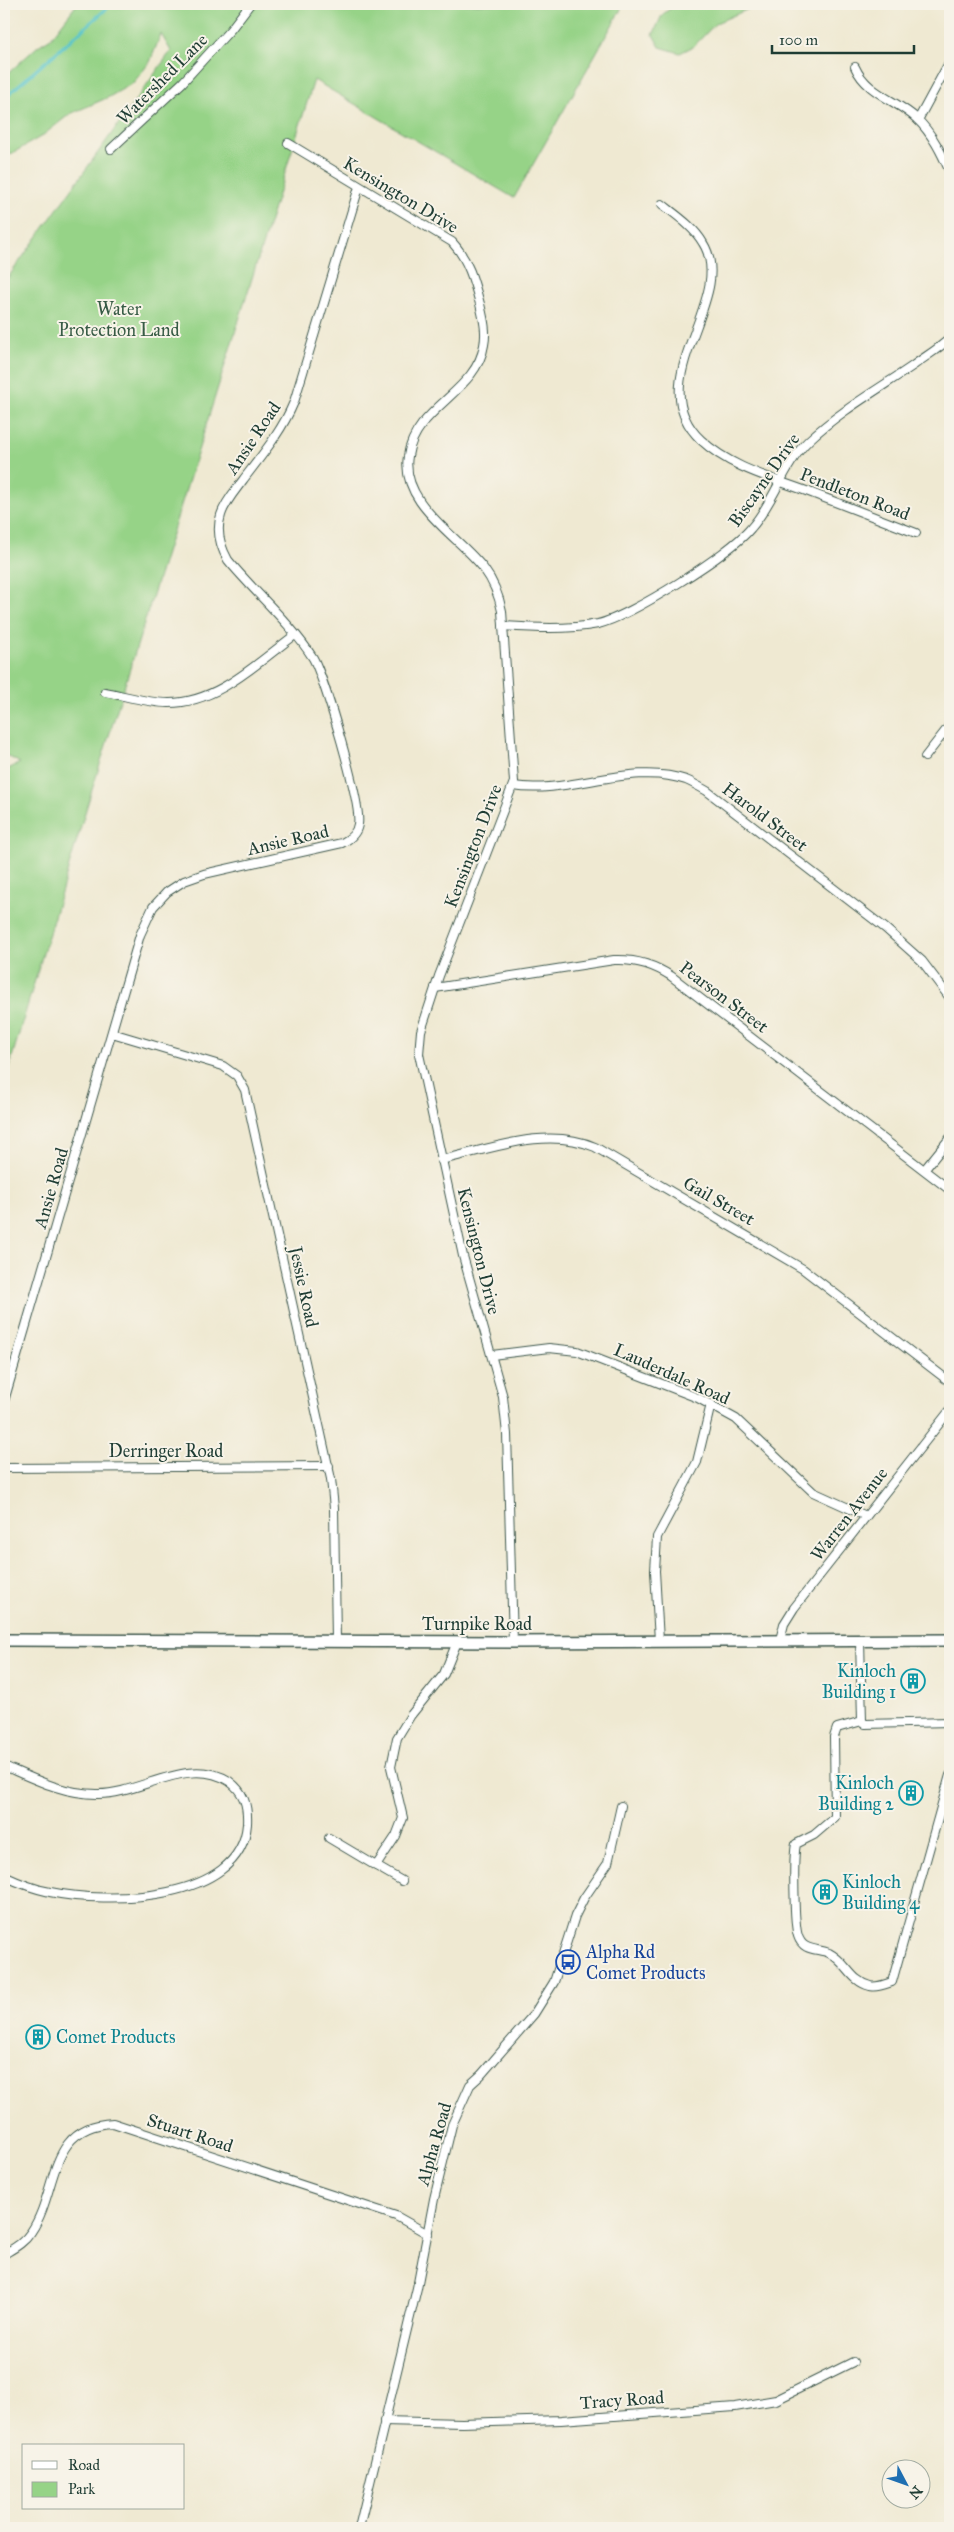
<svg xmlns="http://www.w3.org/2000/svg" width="954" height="2532" viewBox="0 0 954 2532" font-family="'IM FELL Great Primer',serif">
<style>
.green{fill:#96d387;stroke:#5a885e}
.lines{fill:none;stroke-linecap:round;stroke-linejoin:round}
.stream{stroke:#57c5cb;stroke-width:3}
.minor-casing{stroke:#3e574c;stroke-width:10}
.secondary-casing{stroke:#3e574c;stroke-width:14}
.minor{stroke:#fff;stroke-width:8}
.secondary{stroke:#fff;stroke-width:11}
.labels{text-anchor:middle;stroke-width:4;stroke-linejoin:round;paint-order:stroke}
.street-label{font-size:18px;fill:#1f3d34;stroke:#f7f3e8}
.park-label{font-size:18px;fill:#375b45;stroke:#f7f3e8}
.culture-label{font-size:18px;fill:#0d838f;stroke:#f7f3e8;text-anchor:end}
.transit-label{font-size:18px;fill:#164399;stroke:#f7f3e8;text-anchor:start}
</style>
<rect width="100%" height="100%" fill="#f7f3e8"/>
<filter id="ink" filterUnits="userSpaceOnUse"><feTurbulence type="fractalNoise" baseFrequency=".02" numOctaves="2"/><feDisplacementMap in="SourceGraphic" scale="10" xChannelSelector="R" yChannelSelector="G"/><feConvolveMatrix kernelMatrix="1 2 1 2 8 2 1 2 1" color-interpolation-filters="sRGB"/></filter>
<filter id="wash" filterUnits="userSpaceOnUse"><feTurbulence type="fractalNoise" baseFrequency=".0096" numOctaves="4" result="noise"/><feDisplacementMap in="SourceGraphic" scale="20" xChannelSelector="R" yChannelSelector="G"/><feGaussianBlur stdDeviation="1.12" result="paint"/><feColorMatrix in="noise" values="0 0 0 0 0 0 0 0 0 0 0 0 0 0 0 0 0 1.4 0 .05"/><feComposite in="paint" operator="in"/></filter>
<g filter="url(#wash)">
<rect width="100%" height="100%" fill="#efe9d2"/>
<!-- green -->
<g class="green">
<path d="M77 4H624L514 198 314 80 87 806 4 1084V771L20 763 4 754V283L171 51 161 34 150 62 133 83 109 97 70 114 42 136 4 158V77L38 46 51 38Z"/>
<path d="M676 4H760L716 23 694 46 680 53 660 47 653 35 662 15Z"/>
</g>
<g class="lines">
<!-- stream -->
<path class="stream" d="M4 98 112 4"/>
</g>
</g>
<g filter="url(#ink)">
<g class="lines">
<!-- minor casing -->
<g class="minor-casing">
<g id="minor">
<path d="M855 67C867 94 897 100 917 119 932 133 942 154 950 172"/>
<path d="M918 120 950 61"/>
<path d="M288 143 452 242C468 259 474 281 480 304 483 317 487 331 484 345 477 392 415 407 408 456 400 504 459 536 484 569 493 581 499 596 502 611L514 782 439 976 421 1031 419 1054 463 1256 503 1397 507 1434 513 1642"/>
<path d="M111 149 182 83 231 29 250 4"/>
<path d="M662 204C676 215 694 227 703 243 738 299 638 381 701 440 731 468 772 478 809 492 845 506 880 519 916 533"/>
<path d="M503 626C534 628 567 630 598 624 629 617 730 554 751 528 775 501 783 465 809 440 840 411 879 389 914 365 926 356 940 348 950 338"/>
<path d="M105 692C126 696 148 703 169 703 218 703 258 662 295 635"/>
<path d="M925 757 950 725"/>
<path d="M513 786C569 795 632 761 686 780 693 783 700 787 707 791L885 928 922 961 950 998"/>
<path d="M435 988 614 960C635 959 653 964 671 976L950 1190"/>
<path d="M112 1033 223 1066 237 1076 245 1090 331 1479 334 1508 336 1640"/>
<path d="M441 1160C491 1149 546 1126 595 1147L803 1269 950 1382"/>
<path d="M925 1169 950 1138"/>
<path d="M492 1355 549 1348 577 1351 698 1398 736 1419 813 1492 866 1516"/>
<path d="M4 1401 140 935 153 907 167 892 184 881 204 874 342 843C350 839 357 833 358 824 362 805 324 677 313 658 290 622 255 593 228 560 220 546 216 531 221 515 225 502 235 491 243 480 262 455 282 431 294 402L359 187"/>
<path d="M4 1468 329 1466"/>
<path d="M780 1640 784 1624 794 1608 950 1410"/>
<path d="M860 1640 862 1721"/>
<path d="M659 1641 655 1571 657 1537 697 1462 711 1404"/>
<path d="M950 1722 865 1724 862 1721 837 1728 834 1737 835 1817 814 1835 796 1844C793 1858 794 1924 798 1936 803 1952 818 1948 829 1953 847 1962 850 1981 870 1986 876 1988 886 1984 892 1982L950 1775"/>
<path d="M4 1766C34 1779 63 1794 97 1794 140 1795 188 1755 229 1781 244 1792 248 1805 247 1824 241 1903 106 1904 50 1892 34 1889 19 1883 4 1876"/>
<path d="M329 1838 376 1866 396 1836 403 1818 391 1767 397 1738 411 1715 444 1674 457 1642"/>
<path d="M376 1866 402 1881"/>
<path d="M4 2254C14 2248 24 2243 31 2232 59 2191 46 2126 113 2123L396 2216 428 2234"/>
<path d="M384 2421 462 2423 561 2420 735 2407 776 2400 853 2362"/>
<path d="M359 2528 417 2288 434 2199 452 2125 470 2085 481 2075 534 2014 554 1982 575 1916 584 1898 608 1863 621 1806"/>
</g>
</g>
<!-- secondary casing -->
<g class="secondary-casing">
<path id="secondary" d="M4 1640 513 1642 950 1640"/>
</g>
<!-- minor -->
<use href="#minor" class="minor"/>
<!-- secondary -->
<use href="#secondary" class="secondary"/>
</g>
</g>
<!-- icons -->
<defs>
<g id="building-ring" transform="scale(1.25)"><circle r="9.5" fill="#f7f3e8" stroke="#0f9aa8" stroke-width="1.5"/><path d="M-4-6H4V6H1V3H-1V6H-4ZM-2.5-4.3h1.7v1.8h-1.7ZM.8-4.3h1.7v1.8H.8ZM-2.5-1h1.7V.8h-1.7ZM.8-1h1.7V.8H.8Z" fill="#0f9aa8"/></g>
<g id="bus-ring" transform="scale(1.25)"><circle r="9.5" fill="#f7f3e8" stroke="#1a4fb4" stroke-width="1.5"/><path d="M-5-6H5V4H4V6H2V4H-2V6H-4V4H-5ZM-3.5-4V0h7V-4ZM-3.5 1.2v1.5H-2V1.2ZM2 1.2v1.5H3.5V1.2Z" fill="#1a4fb4"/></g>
</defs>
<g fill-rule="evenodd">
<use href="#building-ring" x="913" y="1681"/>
<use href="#building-ring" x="911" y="1793"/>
<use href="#building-ring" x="825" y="1892"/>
<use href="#bus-ring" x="568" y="1962"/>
<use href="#building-ring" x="38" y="2037"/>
</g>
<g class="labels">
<!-- street labels -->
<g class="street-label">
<text transform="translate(162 79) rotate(-45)" y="6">Watershed Lane</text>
<text transform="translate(401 195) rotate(31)" y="6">Kensington Drive</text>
<text transform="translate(253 438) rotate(-56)" y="6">Ansie Road</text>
<text transform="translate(764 480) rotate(-55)" y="6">Biscayne Drive</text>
<text transform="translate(855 494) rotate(21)" y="6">Pendleton Road</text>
<text transform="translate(765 817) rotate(37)" y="6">Harold Street</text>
<text transform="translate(288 840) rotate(-13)" y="6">Ansie Road</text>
<text transform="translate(473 846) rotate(-69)" y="6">Kensington Drive</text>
<text transform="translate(724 997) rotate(37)" y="6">Pearson Street</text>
<text transform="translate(51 1188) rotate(-74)" y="6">Ansie Road</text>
<text transform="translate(719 1201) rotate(30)" y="6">Gail Street</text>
<text transform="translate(479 1251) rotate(76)" y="6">Kensington Drive</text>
<text transform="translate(304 1287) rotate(78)" y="6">Jessie Road</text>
<text transform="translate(672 1374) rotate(24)" y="6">Lauderdale Road</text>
<text x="166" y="1457">Derringer Road</text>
<text transform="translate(849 1514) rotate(-52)" y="6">Warren Avenue</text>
<text x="477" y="1630">Turnpike Road</text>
<text transform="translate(190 2133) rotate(18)" y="6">Stuart Road</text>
<text transform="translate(434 2144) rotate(-74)" y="6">Alpha Road</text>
<text transform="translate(622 2400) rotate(-4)" y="6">Tracy Road</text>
</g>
<!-- park labels -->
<g class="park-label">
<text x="119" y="315">Water<tspan x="119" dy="21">Protection Land</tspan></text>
</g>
<!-- culture labels -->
<g class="culture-label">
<text x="896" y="1677">Kinloch<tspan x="896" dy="21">Building 1</tspan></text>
<text x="894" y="1789">Kinloch<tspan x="894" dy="21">Building 2</tspan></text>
<text x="842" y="1888" text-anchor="start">Kinloch<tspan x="842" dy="21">Building 4</tspan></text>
<text x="56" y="2043" text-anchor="start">Comet Products</text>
</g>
<!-- transit labels -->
<g class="transit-label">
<text x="586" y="1958">Alpha Rd<tspan x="586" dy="21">Comet Products</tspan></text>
</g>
</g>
<!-- margin -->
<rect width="954" height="2532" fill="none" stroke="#f7f3e8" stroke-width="20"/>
<!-- legend -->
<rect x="22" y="2444" width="162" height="65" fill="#f7f3e8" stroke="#a1aaa0"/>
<rect x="32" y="2461" width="25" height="8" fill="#ffffff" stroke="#a1aaa0"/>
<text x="68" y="2470" font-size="15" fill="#1f3d34">Road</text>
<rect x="32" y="2482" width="25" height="15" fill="#96d387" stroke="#a1aaa0"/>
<text x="68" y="2494" font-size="15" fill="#1f3d34">Park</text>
<!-- north arrow -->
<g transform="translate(906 2484) rotate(131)"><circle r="24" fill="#f7f3e8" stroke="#a1aaa0"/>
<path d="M0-4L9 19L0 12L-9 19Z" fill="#1f6fb2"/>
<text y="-8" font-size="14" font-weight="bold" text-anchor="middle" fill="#1f3d34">N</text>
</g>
<!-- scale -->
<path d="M772 45v8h142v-8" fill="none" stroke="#1f3d34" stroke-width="2.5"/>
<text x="779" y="45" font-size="15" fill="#1f3d34" stroke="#f7f3e8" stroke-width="4" paint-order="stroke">100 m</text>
</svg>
